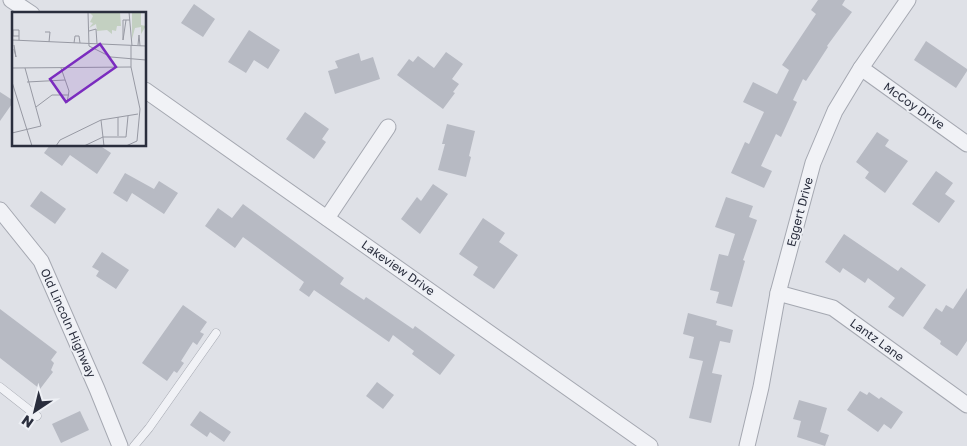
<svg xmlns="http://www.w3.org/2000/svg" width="967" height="446" viewBox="0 0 967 446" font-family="'Golos Text',sans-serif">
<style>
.building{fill:#b7bac3}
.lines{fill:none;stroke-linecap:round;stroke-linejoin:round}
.lane-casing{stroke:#a5a8b1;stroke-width:9}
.street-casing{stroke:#a5a8b1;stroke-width:17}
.lane{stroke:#f1f2f6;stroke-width:8}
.street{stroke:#f1f2f6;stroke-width:15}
.labels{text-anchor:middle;stroke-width:4;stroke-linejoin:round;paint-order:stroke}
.street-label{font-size:12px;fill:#2a2e3d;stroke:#eef0f5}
.inset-road{fill:none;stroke:#9799a3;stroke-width:1}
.view{fill:#7b2cbf;fill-opacity:0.15;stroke:#7b2cbf;stroke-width:2.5}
.inset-edge{fill:none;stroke:#2a2e3d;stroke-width:2.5}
</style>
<rect width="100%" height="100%" fill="#dfe1e7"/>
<!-- building -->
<g class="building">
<path d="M818 0H845L842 5 852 12 827 46 828 47 806 81 803 79 793 100 797 102 781 137 776 134 761 166 772 171 764 188 731 173 745 142 749 144 764 112 743 102 753 82 777 94 789 70 782 65 816 14 811 10Z"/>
<path d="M194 4 215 19 203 37 181 23Z"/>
<path d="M249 30 280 50 268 69 254 60 246 73 228 62Z"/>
<path d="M926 41 967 69V71L956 88 914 60Z"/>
<path d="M446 52 463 64 452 79 459 84 453 92 455 93 443 109 397 75 409 59 413 62 418 56 434 68Z"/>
<path d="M359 53 361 61 373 57 380 79 335 94 328 71 338 68 335 61Z"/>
<path d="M0 92 14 101 0 121Z"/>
<path d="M305 112 329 129 322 139 326 142 314 159 286 139Z"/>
<path d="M447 124 475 131 469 156 471 157 466 177 438 170 445 144H442Z"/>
<path d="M877 132 889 140 885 146 908 161 885 193 865 178 869 172 856 162Z"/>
<path d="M50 145H99L111 153 97 174 70 155 62 166 44 153Z"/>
<path d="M936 171 953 183 945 194 955 201 939 223 912 204Z"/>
<path d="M125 173 154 189 159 181 178 193 164 214 132 193 127 202 113 193Z"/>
<path d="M433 184 448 194 420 234 401 219 417 197 421 201Z"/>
<path d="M41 191 66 209 55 224 30 206Z"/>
<path d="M726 197 753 206 749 217 757 220 743 260 745 261 732 307 716 303 719 292 710 290 719 254 728 256 735 234 715 227Z"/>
<path d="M243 204 344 278 340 284 364 300 366 297 413 329 415 326 455 355 440 375 412 354 414 351 393 335 389 342 314 290 309 297 299 290 304 282 243 237 235 248 205 226 218 208 232 218Z"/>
<path d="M483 218 505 233 499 242 518 255 494 289 473 275 478 267 459 254Z"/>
<path d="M844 234 898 271 901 267 926 285 903 317 888 307 895 298 868 278 865 283 843 268 840 273 825 262Z"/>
<path d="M102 252 129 270 116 289 96 276 99 271 92 267Z"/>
<path d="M967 288V341L957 356 940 344 941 341 923 328 936 308 942 312 946 305 953 309Z"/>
<path d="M183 305 207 322 200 332 204 334 197 345 193 342 181 361 184 363 177 373 174 371 167 381 142 363Z"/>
<path d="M0 309 57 352 51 360 54 363 51 370 53 372 40 389 0 358Z"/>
<path d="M688 313 717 321 716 325 733 330 730 343 720 341 712 373 722 375 711 423 689 418 703 361 689 358 694 337 683 334Z"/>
<path d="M377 382 394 395 383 409 366 396Z"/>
<path d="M860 391 867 395 869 392 879 399 881 397 903 412 891 429 884 424 878 432 847 410Z"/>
<path d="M799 400 827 408 820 432 829 435 825 446 797 437 801 421 793 419Z"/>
<path d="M80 411 89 430 61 443 52 424Z"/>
<path d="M200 411 231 432 224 442 210 432 207 437 190 425Z"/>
</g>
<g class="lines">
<!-- lane casing -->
<g class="lane-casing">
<g id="lane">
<path d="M0 387 37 416"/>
<path d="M134 446 149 428 216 333"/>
</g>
</g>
<!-- street casing -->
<g class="street-casing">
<g id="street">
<path d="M11 0 32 14"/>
<path d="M861 68 967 144"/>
<path d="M145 90 650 446"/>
<path d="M0 210 41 261 97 389 120 446"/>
<path d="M327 218 388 127"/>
<path d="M778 293 833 308 967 405"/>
<path d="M747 446 761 387 778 293 813 163 835 111 861 68 908 0"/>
</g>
</g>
<!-- lane -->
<use href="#lane" class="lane"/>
<!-- street -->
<use href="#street" class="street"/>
</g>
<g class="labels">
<!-- street labels -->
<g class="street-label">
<text transform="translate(914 106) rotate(35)" y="4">McCoy Drive</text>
<text transform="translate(800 212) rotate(-75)" y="4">Eggert Drive</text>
<text transform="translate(398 268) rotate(35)" y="4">Lakeview Drive</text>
<text transform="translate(68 323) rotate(66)" y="4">Old Lincoln Highway</text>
<text transform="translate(877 340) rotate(36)" y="4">Lantz Lane</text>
</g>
</g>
<!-- overview -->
<g transform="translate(12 12)">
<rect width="134" height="134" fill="#dfe1e7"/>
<path d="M77 0H108L109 14H105L104 19 100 18V22L95 18 85 19 84 12 77 16 81 11 78 10 81 4ZM120 0H129V13L134 14 129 22V15L123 16 120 27Z" fill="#c3d0c1"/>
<path class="inset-road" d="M76 0 77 34 99 45 134 48M117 0 120 34M114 8 111 28V8H118M77 19 84 17 85 32M33 20H38L37 30M7 24H1V18H7V28M0 28 134 34M62 31 63 24H67L68 31M126 33 127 23 128 34M2 37 4 45 2 33M0 56 119 55M49 56 57 79 55 91M0 70 20 134M15 70 53 68M24 95 40 83H57M106 105V124M89 108 92 134M0 121 29 114 13 56M44 134 48 128 89 108 126 102M72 134 91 125H114L116 104M114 134 125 129 128 97 119 55V34"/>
<path class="view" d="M88 32 104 55 54 90 38 67Z"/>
<rect width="134" height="134" class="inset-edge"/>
</g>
<!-- north arrow -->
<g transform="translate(35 411) rotate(215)" stroke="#eef0f5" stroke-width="4" paint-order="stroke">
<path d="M0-4L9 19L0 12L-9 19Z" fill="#2a2e3d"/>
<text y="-8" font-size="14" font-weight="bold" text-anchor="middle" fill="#2a2e3d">N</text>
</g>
</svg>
